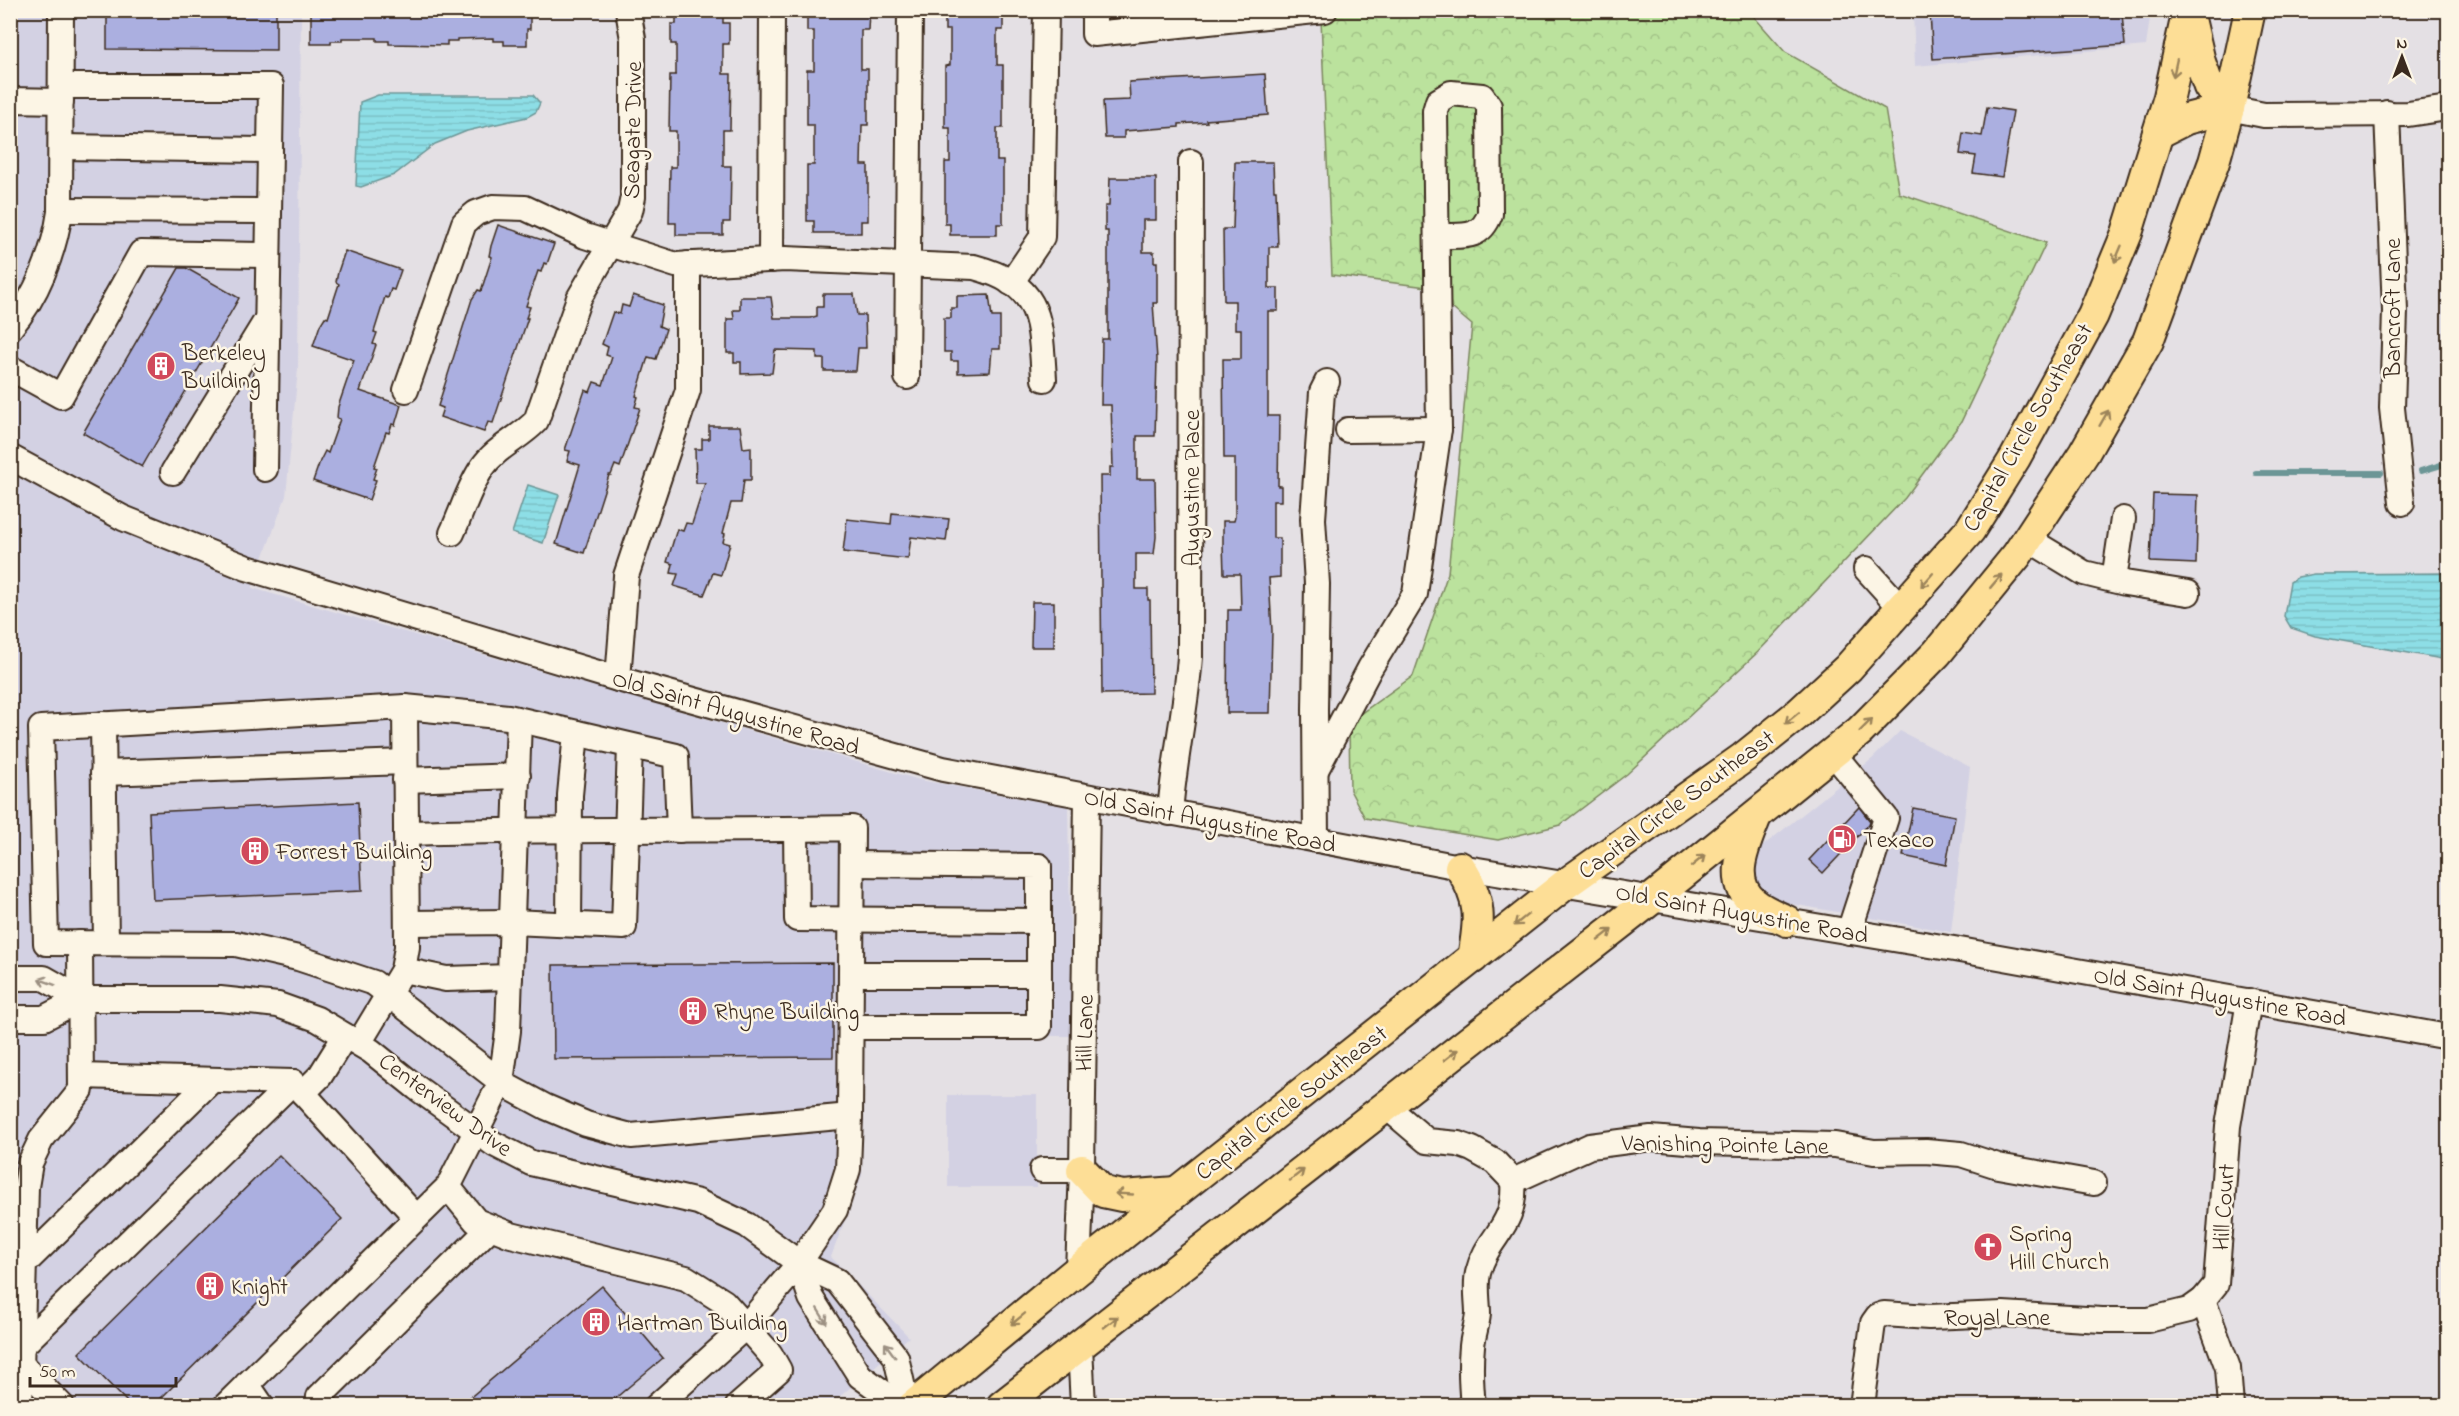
<svg xmlns="http://www.w3.org/2000/svg" width="2459" height="1416" viewBox="0 0 2459 1416" font-family="'Indie Flower',sans-serif">
<style>
.built{fill:#d3d1e3}
.forest{fill:url(#forest-crowns);stroke:#7b865e;stroke-width:1.5}
.water{fill:url(#water-rules);stroke:#6c9696;stroke-width:1.5}
.lines{fill:none;stroke-linecap:round;stroke-linejoin:round}
.stream{stroke:#6c9696;stroke-width:6}
.building{fill:#abafe0;stroke:#3b2a1e;stroke-width:1.5}
.minor-casing{stroke:#3b2a1e;stroke-width:28}
.major-casing{stroke:#3b2a1e;stroke-width:34}
.minor{stroke:#fcf5e5;stroke-width:24}
.major{stroke:#fdde96;stroke-width:30}
.oneway{stroke:#9c845a}
.oneway2{stroke:#9c9082}
.labels{text-anchor:middle;stroke-width:5;stroke-linejoin:round;paint-order:stroke}
.street-label{font-size:24px;fill:#3b2a1e;stroke:#fcf5e5}
.poi-label{font-size:24px;fill:#3b2a1e;stroke:#fcf5e5;text-anchor:start}
</style>
<defs>
<pattern id="forest-crowns" width="20" height="18" patternUnits="userSpaceOnUse" patternTransform="scale(1.5)"><rect width="20" height="18" fill="#bbe29d"/><path d="M2 6a3 3 0 1 1 6 0M12 15a3 3 0 1 1 6 0" fill="none" stroke="#a2c287"/></pattern>
<pattern id="water-rules" width="6" height="5" patternUnits="userSpaceOnUse" patternTransform="scale(1.5)"><rect width="6" height="5" fill="#8ddee6"/><path d="M0 2.5h6" fill="none" stroke="#7bbfc5"/></pattern>
</defs>
<rect width="100%" height="100%" fill="#e4e0e4"/>
<filter id="ink" filterUnits="userSpaceOnUse"><feTurbulence type="fractalNoise" baseFrequency=".0167" numOctaves="2"/><feDisplacementMap in="SourceGraphic" scale="12" xChannelSelector="R" yChannelSelector="G"/><feConvolveMatrix kernelMatrix="1 2 1 2 8 2 1 2 1" color-interpolation-filters="sRGB"/></filter>
<g filter="url(#ink)">
<!-- built -->
<g class="built">
<path d="M10 11H301L298 369 286 496 252 588 920 780 1068 807 1072 1036 862 1035V1175L831 1257 909 1337 830 1405H11Z"/>
<path d="M1913 11H2151L2146 46 1915 66Z"/>
<path d="M1900 731 1970 767 1951 932 1780 902 1755 892 1749 866 1759 849 1872 759Z"/>
<rect x="948" y="1095" width="89" height="92"/>
</g>
<!-- forest -->
<path class="forest" d="M1343 10 1749 11 1785 52 1885 109 1899 193 2046 243 1961 422 1905 498 1758 652 1627 774 1560 825 1498 840 1365 818 1350 790 1349 722 1413 676 1448 573 1472 325 1427 287 1332 275 1321 19Z"/>
<!-- water -->
<g class="water">
<path d="M378 95H533L540 103 536 112 527 117 467 131 435 144 394 175 361 187 356 186 360 102Z"/>
<path d="M528 485 559 495 543 543 512 533Z"/>
<path d="M2448 573V660L2315 636 2291 628 2284 616 2290 582 2298 577 2314 574Z"/>
</g>
<g class="lines">
<!-- stream -->
<g class="stream">
<path d="M2421 471 2448 463"/>
<path d="M2256 473H2381"/>
</g>
</g>
<!-- building -->
<g class="building">
<path d="M107 10H276V50L107 49Z"/>
<path d="M311 10H530V29H527V45H504V41H493V38L457 39V41H447V45L389 44V41H377V38H342V41H331V44H311Z"/>
<path d="M676 10H723V23H729V44H723V74H731L730 130H723V166H731L730 222H723V235H676V223H669L670 167H676V131H669L670 75H676V44H671V24H676Z"/>
<path d="M815 10 869 11 868 30H861V69H868V125H862L861 165H868V221H861V233H814V221H807V165H814V125H807V70H814V31H807V12Z"/>
<path d="M945 10H1003V30H997V65H1003V128H997V161H1003V224H997V235H950V224H945V162H950V128H945V66L950 65V30H945Z"/>
<path d="M1975 10H2065L2066 18 2122 14 2125 45 1933 59 1930 14Z"/>
<path d="M1265 74 1268 115 1206 120 1207 122 1179 124V127L1124 131V138H1105L1103 101 1130 100 1129 82Z"/>
<path d="M1987 107 2013 111 2002 177 1973 173 1976 156 1960 154 1963 133 1982 136Z"/>
<path d="M1235 162H1273L1274 190H1276L1278 247H1269V288H1278V311H1268V416H1279L1278 486H1281V501H1273V538H1280V577L1269 578 1272 631 1270 713H1227L1228 610H1241L1240 574H1224L1223 544V521H1234L1235 517V458H1224L1223 359H1241V329H1235V301H1224L1223 229H1233Z"/>
<path d="M1110 178H1156V220H1143V252H1154V262H1157V303H1153L1157 359 1155 436H1137V479H1155L1156 537 1154 554H1136V589H1148V600H1150L1151 693 1102 694 1100 476H1110V467H1113L1111 405H1101L1102 339H1108V231H1105V206H1109Z"/>
<path d="M498 225 554 244 547 264 544 263 541 272 538 271 526 306 530 307 526 318H528L493 423 488 422 484 432 440 417 443 408 438 406 472 299 478 290 481 291 492 257 489 256 491 246Z"/>
<path d="M345 251 401 270 394 290 391 289 388 298 385 297 374 332 377 333 373 344 376 345 360 391 401 405 395 425 392 424 389 433 386 432 374 467 377 468 373 479 376 480 369 500 313 481 320 461 325 451 328 453 340 419 337 418 338 407 354 360 313 346 320 325 325 317 328 318 339 284 336 282 338 272Z"/>
<path d="M179 268H186L239 298 142 467 83 433Z"/>
<path d="M823 294H854L857 315H865L866 348H858L856 371H824V359H817V351L775 350 772 373 741 374V362H734V353H727V319H734L733 310H740V297H771L774 318H810L817 316V307H823Z"/>
<path d="M633 295 663 305 659 326 666 329 656 359 648 357 636 396 638 397 635 407 640 408 620 467 615 465 611 475H609L584 553 556 544 580 465 567 461 570 451 565 450 585 390 590 392 594 382 603 385 612 357 606 355 608 347 602 344 613 312 620 314 622 305 629 307Z"/>
<path d="M989 295 992 317H1000V349H992L990 372 958 373V361H951V352H944V318H951V308H957V296Z"/>
<path d="M709 426H740L743 448 751 447V480H744L741 503H731L723 533 725 534 723 542 730 544 721 575 713 573 704 595 674 586 678 574 671 573 673 564 667 562 677 529 683 531 686 523 692 524 705 483H696L695 449H702V439H709Z"/>
<path d="M2153 494 2198 495 2196 564 2150 562Z"/>
<path d="M892 513 949 519 946 541 911 537 908 559 843 552 847 519 891 524Z"/>
<path d="M1032 602H1054V647H1031Z"/>
<path d="M358 802 362 891 153 900 149 812Z"/>
<path d="M1859 807 1870 821 1869 824 1823 873 1809 860Z"/>
<path d="M1913 808 1955 816 1946 865 1903 856Z"/>
<path d="M833 963V1057L554 1059 553 965Z"/>
<path d="M279 1155 342 1219 153 1406H131L79 1353Z"/>
<path d="M602 1286 663 1358 606 1406H460Z"/>
</g>
<g class="lines">
<!-- minor casing -->
<g class="minor-casing">
<g id="minor">
<path d="M1094 10V34L1325 10"/>
<path d="M61 86H271L265 469"/>
<path d="M10 100 61 101"/>
<path d="M2229 108 2264 115 2408 114 2448 108"/>
<path d="M2387 113 2395 311 2392 408 2402 503"/>
<path d="M61 147 270 150"/>
<path d="M60 210 269 211"/>
<path d="M771 260 772 10"/>
<path d="M1011 283 1042 237 1046 10"/>
<path d="M10 328C37 297 54 252 60 212L61 10"/>
<path d="M10 368 61 396 141 253 268 255"/>
<path d="M907 377 910 10"/>
<path d="M406 390 464 223 476 213 493 207 525 208 585 236 676 265 785 259 974 267C1042 285 1040 318 1044 379"/>
<path d="M1348 430 1439 429"/>
<path d="M10 457 123 518 247 568 618 679 943 769 1460 867 1954 949 2448 1037"/>
<path d="M173 472 267 319"/>
<path d="M452 533C462 512 469 487 482 468 495 448 520 438 536 421L579 298 630 211 633 197V39L628 10"/>
<path d="M2028 539 2084 573 2125 583 2188 593"/>
<path d="M1866 569 1902 609"/>
<path d="M2114 580 2123 519"/>
<path d="M618 679 626 576 688 390V264"/>
<path d="M103 724 106 943"/>
<path d="M1833 753 1886 818 1849 932"/>
<path d="M1316 770 1370 668 1415 594 1439 429 1435 111 1438 101 1451 93 1482 96 1489 106 1490 214C1480 241 1461 235 1437 236"/>
<path d="M103 773 405 762"/>
<path d="M405 780 518 776"/>
<path d="M1170 813C1174 760 1186 709 1190 657L1191 162"/>
<path d="M796 829 797 919 1039 921"/>
<path d="M679 830 676 756 508 717 405 707 41 728 46 943 236 944 298 958 374 983 505 1085 546 1107 586 1124 631 1136 850 1116"/>
<path d="M406 833C554 828 703 831 852 828L850 1116 848 1169 835 1210 797 1266 746 1326 657 1406"/>
<path d="M1316 840 1315 709 1317 584 1313 519 1322 392 1327 382"/>
<path d="M407 923 512 922 624 927 630 746"/>
<path d="M569 924 570 795 576 733"/>
<path d="M403 970 446 979 510 977"/>
<path d="M851 974H1039"/>
<path d="M10 978H44L81 999"/>
<path d="M10 1018H44L81 999H220L278 1005 317 1019 371 1051 417 1088 494 1144 531 1163 698 1202 747 1225 799 1263 837 1281 896 1357 907 1406"/>
<path d="M851 1027H1039V866L852 864"/>
<path d="M359 1043 403 970 407 947 405 707"/>
<path d="M81 1076 293 1082 416 1217"/>
<path d="M303 1093 320 1076 345 1036"/>
<path d="M1386 1106 1427 1141 1458 1144 1472 1149 1495 1162 1513 1181"/>
<path d="M1042 1170H1082"/>
<path d="M1513 1181 1590 1146 1651 1138 1699 1142 1835 1145 1874 1152 1926 1151 1961 1154 1998 1166 2094 1183"/>
<path d="M448 1187 476 1221 511 1235 686 1278 724 1302 770 1354 779 1370 738 1406"/>
<path d="M799 1263 811 1298 860 1376 902 1406"/>
<path d="M24 1264 212 1080"/>
<path d="M1078 1270 1082 1170 1087 797"/>
<path d="M2203 1300 2228 1368 2231 1406"/>
<path d="M22 1346 293 1082"/>
<path d="M1080 1347 1083 1406"/>
<path d="M21 1364 62 1406"/>
<path d="M247 1384 262 1406"/>
<path d="M20 1406 26 1187 30 1163 41 1140 81 1090 80 943"/>
<path d="M225 1406 448 1187 501 1082 508 1031 519 720"/>
<path d="M323 1406 319 1397 491 1227"/>
<path d="M1473 1406C1471 1386 1470 1366 1472 1346 1473 1335 1477 1325 1478 1314 1478 1301 1475 1286 1478 1273 1487 1235 1517 1228 1513 1181"/>
<path d="M1862 1406 1873 1323 1878 1316 1884 1314 1929 1317 2003 1314 2102 1320H2148L2189 1310 2203 1300 2216 1284 2228 1126 2249 1001"/>
</g>
</g>
<!-- major casing -->
<g class="major-casing">
<g id="major">
<path d="M2190 19 2200 62 2209 87 2229 108"/>
<path d="M2158 133 2186 119 2229 108"/>
<path d="M1756 816C1746 843 1726 880 1754 903 1763 911 1777 916 1787 921"/>
<path d="M1460 867C1482 901 1480 919 1473 958"/>
<path d="M1082 1170 1103 1192 1122 1196 1176 1192"/>
<path d="M913 1406 1078 1270 1567 883 1743 758 1798 714 1848 668 1970 530 2015 458 2093 315 2127 233 2169 97 2188 10"/>
<path d="M1002 1406 1653 898 1860 731 1937 653 2017 555 2084 453 2148 341 2214 162 2229 108 2250 10"/>
</g>
</g>
<!-- minor -->
<use href="#minor" class="minor"/>
<!-- major -->
<use href="#major" class="major"/>
</g>
<!-- one-way arrows -->
<defs><path id="oneway-shaft" d="M-6 0H5M1.5-3L5.5 0L1.5 3" fill="none" stroke-width="1.6" stroke-linecap="round" stroke-linejoin="round" transform="scale(1.5)"/></defs>
<g class="oneway">
<use href="#oneway-shaft" transform="translate(2175 68) rotate(102)"/>
<use href="#oneway-shaft" transform="translate(2118 254) rotate(113)"/>
<use href="#oneway-shaft" transform="translate(2104 418) rotate(-60)"/>
<use href="#oneway-shaft" transform="translate(1927 580) rotate(131)"/>
<use href="#oneway-shaft" transform="translate(1996 581) rotate(-50)"/>
<use href="#oneway-shaft" transform="translate(1792 718) rotate(141)"/>
<use href="#oneway-shaft" transform="translate(1866 725) rotate(-45)"/>
<use href="#oneway-shaft" transform="translate(1698 861) rotate(-39)"/>
<use href="#oneway-shaft" transform="translate(1521 920) rotate(141)"/>
<use href="#oneway-shaft" transform="translate(1605 935) rotate(-38)"/>
<use href="#oneway-shaft" transform="translate(1451 1055) rotate(-38)"/>
<use href="#oneway-shaft" transform="translate(1297 1175) rotate(-38)"/>
<use href="#oneway-shaft" transform="translate(1124 1194) rotate(-177)"/>
<use href="#oneway-shaft" transform="translate(1018 1319) rotate(141)"/>
<use href="#oneway-shaft" transform="translate(1111 1322) rotate(-38)"/>
</g>
<g class="oneway2">
<use href="#oneway-shaft" transform="translate(47 982) rotate(-159)"/>
<use href="#oneway-shaft" transform="translate(822 1316) rotate(58)"/>
<use href="#oneway-shaft" transform="translate(890 1350) rotate(-126)"/>
</g>
</g>
<!-- icons -->
<defs>
<g id="building-disc" transform="scale(1.5)"><circle r="9.5" fill="#d1495b" stroke="#fcf5e5"/><path d="M-4-6H4V6H1V3H-1V6H-4ZM-2.5-4.3h1.7v1.8h-1.7ZM.8-4.3h1.7v1.8H.8ZM-2.5-1h1.7V.8h-1.7ZM.8-1h1.7V.8H.8Z" fill="#fff"/></g>
<g id="fuel-disc" transform="scale(1.5)"><circle r="9.5" fill="#d1495b" stroke="#fcf5e5"/><path d="M-5.5-6h7V0h2V4h1.3V-2.5L3-4.5l.8-.8L6-3V5H2.5V1h-1V6h-7ZM-4.2-4.7v3.2H.2V-4.7Z" fill="#fff"/></g>
<g id="church-disc" transform="scale(1.5)"><circle r="9.5" fill="#d1495b" stroke="#fcf5e5"/><path d="M-1.2-6h2.4v3.5h3.3v2.4h-3.3V6h-2.4V-.1h-3.3v-2.4h3.3Z" fill="#fff"/></g>
</defs>
<g fill-rule="evenodd">
<use href="#building-disc" x="161" y="366"/>
<use href="#fuel-disc" x="1842" y="839"/>
<use href="#building-disc" x="255" y="851"/>
<use href="#building-disc" x="693" y="1011"/>
<use href="#church-disc" x="1988" y="1247"/>
<use href="#building-disc" x="210" y="1286"/>
<use href="#building-disc" x="596" y="1322"/>
</g>
<g class="labels">
<!-- street labels -->
<g class="street-label">
<text transform="translate(632 130) rotate(-89)" y="8">Seagate Drive</text>
<text transform="translate(2392 308) rotate(-90)" y="8">Bancroft Lane</text>
<text transform="translate(2027 427) rotate(-60)" y="8">Capital Circle Southeast</text>
<text transform="translate(1191 488) rotate(-90)" y="8">Augustine Place</text>
<text transform="translate(736 712) rotate(16)" y="8">Old Saint Augustine Road</text>
<text transform="translate(1676 804) rotate(-36)" y="8">Capital Circle Southeast</text>
<text transform="translate(1210 820) rotate(11)" y="8">Old Saint Augustine Road</text>
<text transform="translate(1742 913) rotate(10)" y="8">Old Saint Augustine Road</text>
<text transform="translate(2220 996) rotate(10)" y="8">Old Saint Augustine Road</text>
<text transform="translate(1084 1033) rotate(-89)" y="8">Hill Lane</text>
<text transform="translate(1291 1102) rotate(-38)" y="8">Capital Circle Southeast</text>
<text transform="translate(446 1104) rotate(36)" y="8">Centerview Drive</text>
<text transform="translate(1725 1144) rotate(1)" y="8">Vanishing Pointe Lane</text>
<text transform="translate(2223 1207) rotate(-86)" y="8">Hill Court</text>
<text x="1997" y="1325">Royal Lane</text>
</g>
<!-- poi labels -->
<g class="poi-label">
<text x="182" y="360">Berkeley<tspan x="182" dy="28">Building</tspan></text>
<text x="1863" y="847">Texaco</text>
<text x="276" y="859">Forrest Building</text>
<text x="714" y="1019">Rhyne Building</text>
<text x="2009" y="1241">Spring<tspan x="2009" dy="28">Hill Church</tspan></text>
<text x="231" y="1294">Knight</text>
<text x="617" y="1330">Hartman Building</text>
</g>
</g>
<!-- margin -->
<rect width="2459" height="1416" fill="none" stroke="#fcf5e5" stroke-width="36"/>
<rect x="18" y="18" width="2423" height="1380" fill="none" stroke="#3b2a1e" stroke-width="2" filter="url(#ink)"/>
<!-- north arrow -->
<g transform="translate(2402 57)" stroke="#fcf5e5" stroke-width="4.5" paint-order="stroke">
<path d="M0-4.5L10 22L0 15L-10 22Z" fill="#3b2a1e"/>
<text y="-9" font-size="16" font-weight="bold" text-anchor="middle" fill="#3b2a1e">N</text>
</g>
<!-- scale -->
<path d="M30 1377v9h146v-9" fill="none" stroke="#3b2a1e" stroke-width="3"/>
<text x="39" y="1377" font-size="18" fill="#3b2a1e" stroke="#fcf5e5" stroke-width="4.5" paint-order="stroke">50 m</text>
</svg>
